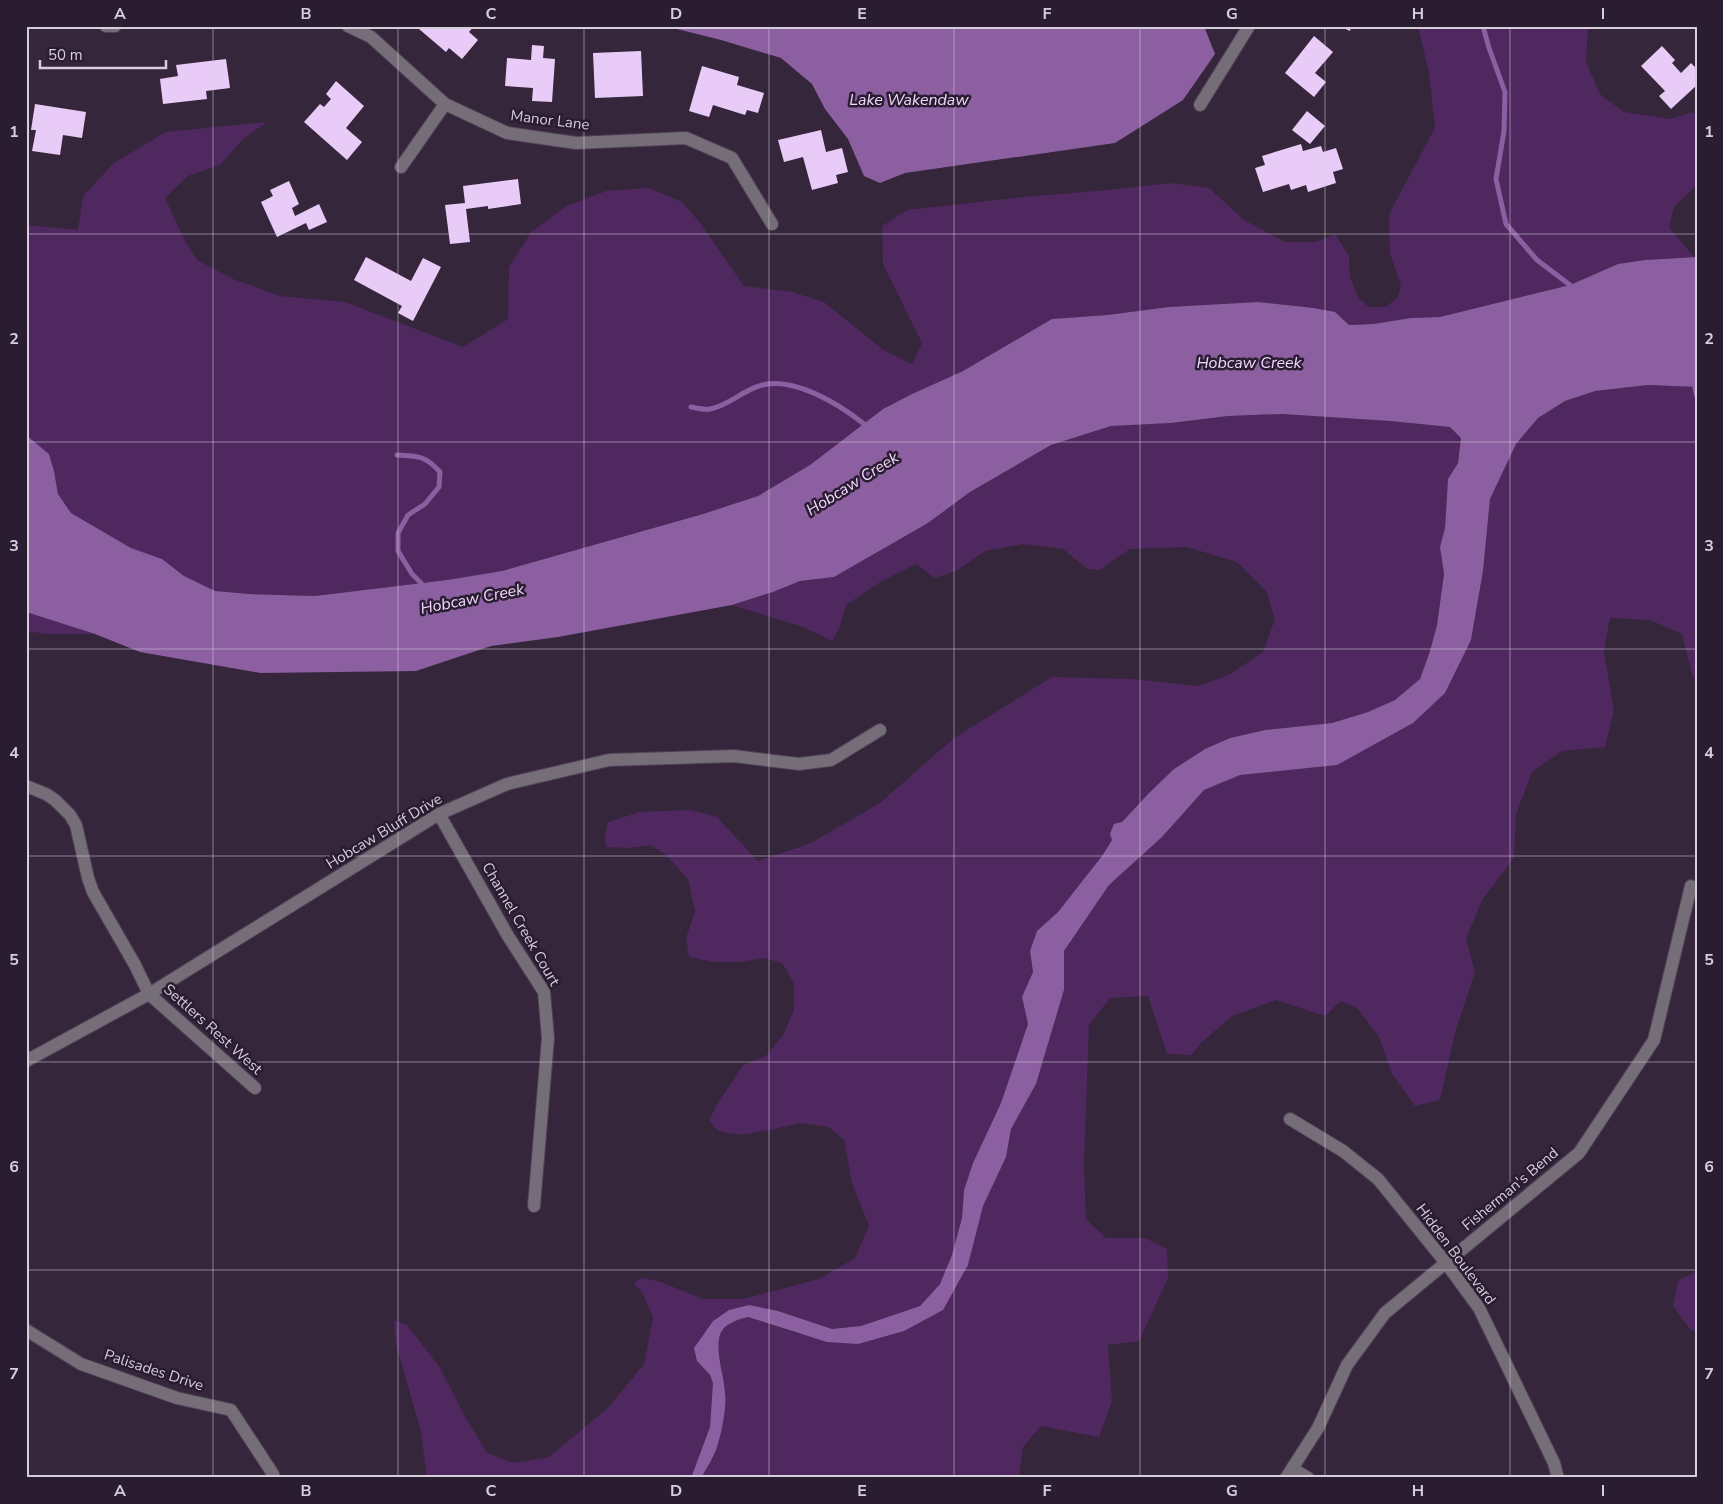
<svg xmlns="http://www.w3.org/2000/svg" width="1723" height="1504" viewBox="0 0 1723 1504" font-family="'Nunito Sans',sans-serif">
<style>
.green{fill:#4e285f}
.water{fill:#8b5fa0}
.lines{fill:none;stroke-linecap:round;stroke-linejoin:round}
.stream{stroke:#8b5fa0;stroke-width:5}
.building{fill:#e8ccf7}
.minor-casing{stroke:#4f4156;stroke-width:14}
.minor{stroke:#756e79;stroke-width:12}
.grid{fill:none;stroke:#d7cedc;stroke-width:1;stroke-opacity:0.55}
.labels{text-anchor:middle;stroke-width:5;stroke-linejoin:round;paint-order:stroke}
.street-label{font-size:15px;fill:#d7cedc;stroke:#2a1c31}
.water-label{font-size:16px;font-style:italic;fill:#f1d8fd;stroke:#2a1c31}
.neatline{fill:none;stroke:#d7cedc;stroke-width:2}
.grid-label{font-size:16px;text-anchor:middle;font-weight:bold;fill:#d7cedc}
</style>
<rect width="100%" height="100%" fill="#35263c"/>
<!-- green -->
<g class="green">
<path d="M1418 26H1588L1586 62 1600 94 1624 112 1670 119 1693 112 1697 118V185L1674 207 1669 227 1694 257 1645 260 1618 264 1570 285 1440 317 1411 318 1373 324 1349 325 1335 312 1314 308 1258 302 1169 307 1107 315 1052 319 963 371 912 394 883 409 810 465 758 496 703 514 502 571 447 580 315 596 249 594 215 591 184 576 162 559 131 548 71 513 58 494 54 471 49 454 26 435V225L78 230 83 196 114 163 166 132 267 122 243 139 220 165 188 176 165 198 183 237 197 260 233 279 280 296 345 302 463 347 508 319 509 267 532 231 567 206 606 191 648 188 682 202 700 223 744 286 792 292 824 302 882 349 912 364 922 343 883 264 882 226 907 210 1022 197 1098 191 1171 183 1209 188 1244 220 1285 242H1316L1335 234 1349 256 1350 277 1359 299 1369 307H1386L1398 297 1401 285 1390 254 1389 214 1435 128 1429 73Z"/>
<path d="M1648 385 1697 387V685L1692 674 1682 634 1650 620 1610 618 1604 651 1614 710 1605 747 1562 751 1532 772 1516 814 1514 858 1482 900 1466 939 1475 972 1456 1029 1440 1100 1415 1106 1392 1074 1379 1037 1358 1009 1341 1001 1325 1016 1276 1000 1232 1016 1201 1043 1191 1055 1167 1054 1148 996 1110 998 1089 1025 1084 1166 1086 1219 1106 1238H1145L1167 1249 1168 1278 1139 1341 1108 1345 1112 1401 1099 1437 1041 1426 1023 1447 1019 1478H701L716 1449 722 1369 718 1349 720 1333 728 1324 739 1319 748 1317 799 1334 904 1331 968 1265 983 1206 1006 1157 1011 1129 1036 1084 1064 990V951L1109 885 1162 837 1204 790 1240 775 1337 765 1471 640 1483 571 1490 499 1516 444 1538 418 1565 401 1595 391Z"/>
<path d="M1282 414 1390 421 1450 427 1462 438 1458 463 1448 479 1445 528 1440 547 1444 574 1437 625 1430 651 1420 679 1395 700 1368 712 1332 723 1265 730 1230 738 1205 749 1174 769 1150 792 1122 822 1102 856 1058 912 1037 931 1030 951 1033 972 1022 997 1028 1024 1001 1103 973 1163 964 1190 962 1218 952 1255 940 1284 920 1306 861 1326 832 1329 778 1311 749 1305 729 1310 697 1361 710 1375 713 1383V1403L710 1427 691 1478H427L421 1432 396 1344 394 1321 406 1324 439 1366 463 1413 487 1453 514 1463 549 1457 608 1408 644 1364 653 1317 642 1292 633 1283 642 1278 661 1282 703 1299H743L819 1279 855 1258 869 1226 852 1183 844 1140 829 1127 800 1123 770 1130 740 1135 718 1131 709 1120 718 1103 743 1065 766 1056 783 1035 794 1010V983L782 963 764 958 740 962H713L689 957 686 938 695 911 688 879 666 855 650 845 628 848 606 847 605 837 608 822 640 812 690 810 717 817 758 861 811 843 880 803 954 738 1052 677 1132 679 1198 686 1229 675 1263 652 1275 619 1266 591 1237 562 1187 547 1130 549 1100 570 1088 569 1063 549 1024 544 985 551 956 571 935 578 916 564 882 581 846 605 839 629 832 641 803 627 732 605 773 592 800 581 834 577 928 523 970 492 1051 445 1111 426 1171 423 1228 416Z"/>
<path d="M26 612 95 634H47L26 631Z"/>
<path d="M1697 1271V1331L1691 1330 1673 1306 1678 1281Z"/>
</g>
<!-- water -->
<g class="water">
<path d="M665 26H1204L1215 54 1183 100 1115 143 905 173 880 183 864 176 848 139 825 109 812 84 781 58 721 40Z"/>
<path d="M1697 257V387L1648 385 1595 391 1565 401 1538 418 1516 444 1490 499 1483 571 1471 640 1445 693 1413 723 1337 765 1240 775 1204 790 1162 837 1109 885 1064 951V990L1036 1084 1011 1129 1006 1157 983 1206 968 1265 943 1310 904 1331 858 1344 827 1342 748 1317C739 1319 723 1324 720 1335 715 1351 724 1375 725 1393 727 1407 721 1436 716 1450 712 1460 706 1469 701 1478H691L710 1427 713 1383 710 1375 697 1361 694 1348 713 1321 729 1310 749 1305 778 1311 832 1329 861 1326 920 1306 940 1284 952 1255 962 1218 964 1190 973 1163 1001 1103 1028 1024 1022 997 1033 972 1030 951 1037 931 1058 912 1102 856 1112 840 1110 834 1114 824 1122 822 1150 792 1174 769 1205 749 1230 738 1265 730 1332 723 1368 712 1395 700 1420 679 1430 651 1437 625 1444 574 1440 547 1445 528 1448 479 1458 463 1461 438 1450 427 1390 421 1282 414 1228 416 1171 423 1111 426 1051 445 970 492 928 523 834 577 800 581 773 592 732 605 558 637 491 646 416 671 261 673 140 652 95 634 26 612V435L49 454 54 471 58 494 71 513 131 548 162 559 184 576 215 591 249 594 315 596 447 580 502 571 703 514 758 496 810 465 883 409 912 394 963 371 1052 319 1107 315 1169 307 1258 302 1314 308 1335 312 1349 325 1373 324 1411 318 1440 317 1570 285 1618 264 1645 260Z"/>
</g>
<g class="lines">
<!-- stream -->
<g class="stream">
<path d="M1483 26 1489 48 1505 92 1504 131 1496 179 1506 224 1537 260 1570 285"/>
<path d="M1695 388 1697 397"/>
<path d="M691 407C697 408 705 410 710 409 728 406 742 391 759 386 792 375 839 404 864 424"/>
<path d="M397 455C417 456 425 455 440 472L439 487 425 504 408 515 398 533V551L412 574 421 583"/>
</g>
</g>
<!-- building -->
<g class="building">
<path d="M422 26H474L469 32 478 40 462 59 449 48 446 52 419 29Z"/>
<path d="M1339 26H1351L1350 31Z"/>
<path d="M1314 36 1333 52 1315 73 1326 82 1314 97 1285 73Z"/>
<path d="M532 45 544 46 543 58 555 59 552 102 532 101 533 88 505 86 507 58 531 60Z"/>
<path d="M1662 46 1675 60 1672 63 1681 73 1691 63 1697 69V85L1671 109 1659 96 1665 91 1641 66Z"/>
<path d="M641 51 643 96 595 98 593 53Z"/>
<path d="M226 59 230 88 206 91 207 99 163 104 160 79 178 76 176 65Z"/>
<path d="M702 66 739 77 737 85 764 93 758 113 747 110 745 115 713 105 709 117 689 111Z"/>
<path d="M336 81 364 106 346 128 362 142 347 160 304 122 320 104 324 107 331 99 326 94Z"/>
<path d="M35 104 86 112 82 138 63 135 60 155 32 151 36 130H31Z"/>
<path d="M1307 111 1325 126 1310 144 1292 130Z"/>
<path d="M821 130 826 152 842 148 848 172 836 175 838 183 812 190 803 157 784 162 778 140Z"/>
<path d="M1301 144 1303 151 1321 146 1323 152 1336 148 1343 169 1333 172 1336 183 1308 192 1306 185 1291 190 1289 184 1263 192 1255 168 1265 165 1262 156Z"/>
<path d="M518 179 521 204 488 209V206L466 209 470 242 450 244 445 205 465 203 463 186Z"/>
<path d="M289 181 299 204 292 208 295 216 319 204 327 222 309 230 306 223 277 237 261 202 273 196 270 190Z"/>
<path d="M366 257 411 281 423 258 441 267 413 321 398 313 402 306 354 280Z"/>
</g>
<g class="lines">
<!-- minor casing -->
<g class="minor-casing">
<g id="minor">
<path d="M106 26H115"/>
<path d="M348 26 371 37 445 104 507 133 576 143 686 138 732 158 772 224"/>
<path d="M1200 105 1249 26"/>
<path d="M401 167 445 104"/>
<path d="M26 786 46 794 55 800 70 815 76 825 88 878 93 892 135 965 149 994 255 1088"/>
<path d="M439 814 508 936 544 992 548 1038 534 1206"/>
<path d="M26 1061 149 994 439 814 507 784 609 760 734 756 799 764 831 760 880 730"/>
<path d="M1290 1119 1343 1151 1378 1179 1446 1263 1479 1308 1554 1463 1558 1478"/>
<path d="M26 1330 81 1364 177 1398 231 1410 273 1474V1478"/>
<path d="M1293 1469 1308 1478"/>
<path d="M1286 1478 1318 1428 1347 1365 1385 1313 1579 1153 1654 1040 1691 886"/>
</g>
</g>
<!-- minor -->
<use href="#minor" class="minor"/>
</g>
<!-- grid -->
<path class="grid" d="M213 26V1478M398 26V1478M584 26V1478M769 26V1478M954 26V1478M1140 26V1478M1325 26V1478M1510 26V1478M26 234H1697M26 442H1697M26 649H1697M26 856H1697M26 1062H1697M26 1270H1697"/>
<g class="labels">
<!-- street labels -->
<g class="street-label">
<text transform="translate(550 120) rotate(7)" y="5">Manor Lane</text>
<text transform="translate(384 831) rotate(-31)" y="5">Hobcaw Bluff Drive</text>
<text transform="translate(521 924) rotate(60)" y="5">Channel Creek Court</text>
<text transform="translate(213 1029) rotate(42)" y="5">Settlers Rest West</text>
<text transform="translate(1510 1189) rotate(-40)" y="5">Fisherman's Bend</text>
<text transform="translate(1456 1254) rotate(53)" y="5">Hidden Boulevard</text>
<text transform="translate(154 1370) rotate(18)" y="5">Palisades Drive</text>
</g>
<!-- water labels -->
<g class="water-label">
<text x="909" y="105">Lake Wakendaw</text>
<text x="1249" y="368">Hobcaw Creek</text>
<text transform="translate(852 483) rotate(-32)" y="6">Hobcaw Creek</text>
<text transform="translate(472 598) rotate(-11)" y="6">Hobcaw Creek</text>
</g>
</g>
<!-- border -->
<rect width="1723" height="1504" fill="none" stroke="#2a1c31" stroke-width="55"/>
<!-- scale -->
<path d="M40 60v8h126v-8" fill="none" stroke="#d7cedc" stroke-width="2.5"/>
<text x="48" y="60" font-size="15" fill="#d7cedc" stroke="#2a1c31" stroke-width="4" paint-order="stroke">50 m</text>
<rect x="28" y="28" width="1668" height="1448" class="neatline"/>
<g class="grid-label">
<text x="120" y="19">A</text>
<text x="306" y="19">B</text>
<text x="491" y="19">C</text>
<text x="676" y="19">D</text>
<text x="862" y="19">E</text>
<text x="1047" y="19">F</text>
<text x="1232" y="19">G</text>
<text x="1418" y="19">H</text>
<text x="1603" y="19">I</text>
<text x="14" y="137">1</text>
<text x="1709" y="137">1</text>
<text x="14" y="344">2</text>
<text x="1709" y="344">2</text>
<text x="14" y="551">3</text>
<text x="1709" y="551">3</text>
<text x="14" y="758">4</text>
<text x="1709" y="758">4</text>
<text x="14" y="965">5</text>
<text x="1709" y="965">5</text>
<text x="14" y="1172">6</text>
<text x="1709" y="1172">6</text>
<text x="14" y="1379">7</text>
<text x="1709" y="1379">7</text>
<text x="120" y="1496">A</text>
<text x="306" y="1496">B</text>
<text x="491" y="1496">C</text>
<text x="676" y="1496">D</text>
<text x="862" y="1496">E</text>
<text x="1047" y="1496">F</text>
<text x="1232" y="1496">G</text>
<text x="1418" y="1496">H</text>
<text x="1603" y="1496">I</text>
</g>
</svg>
